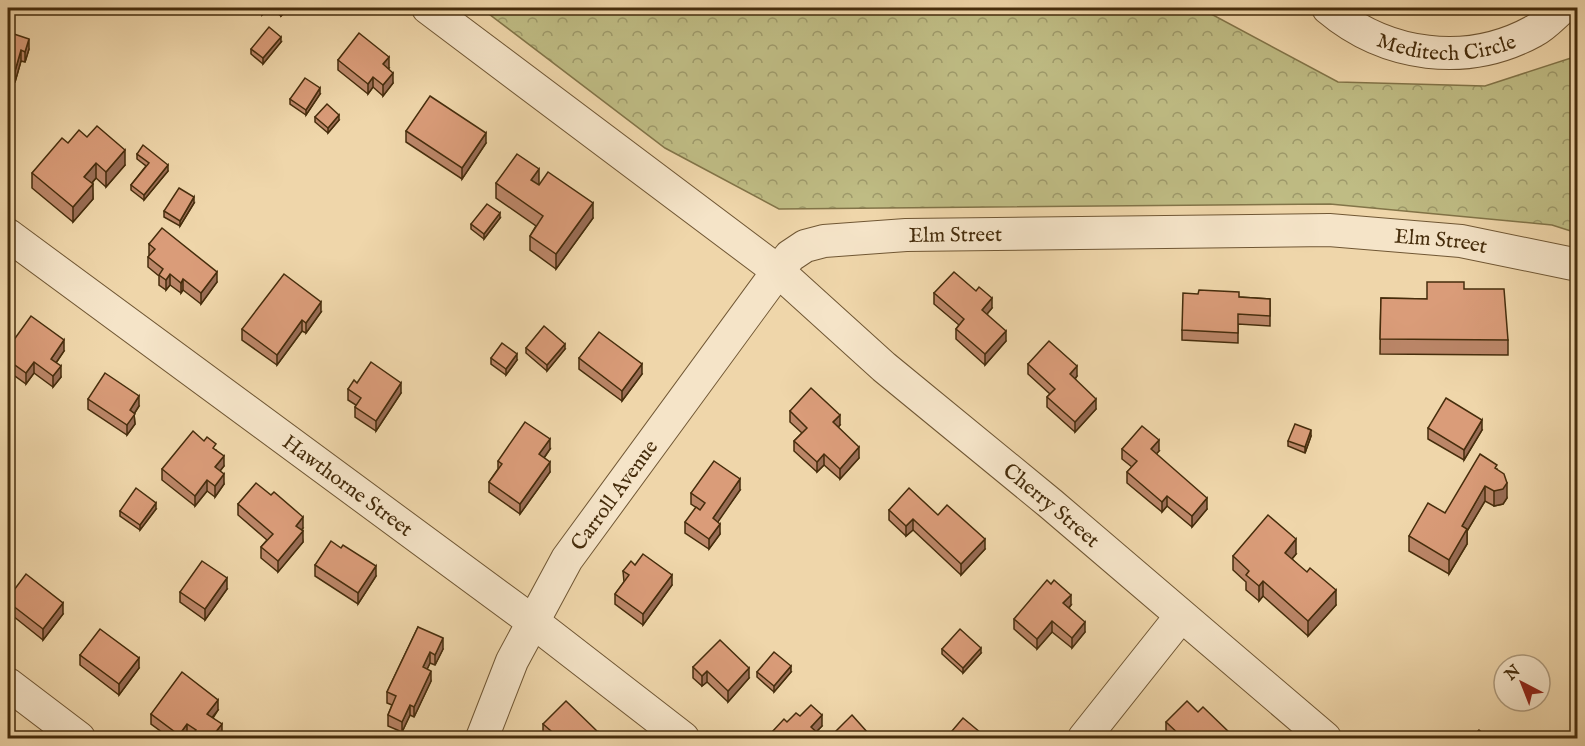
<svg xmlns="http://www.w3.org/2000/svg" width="1585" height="746" viewBox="0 0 1585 746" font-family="'IM FELL English',serif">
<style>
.forest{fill:url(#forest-crowns);stroke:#827448;stroke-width:1.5}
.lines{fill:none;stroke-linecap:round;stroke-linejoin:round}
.minor-casing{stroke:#705734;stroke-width:34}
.minor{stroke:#f5e4c8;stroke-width:32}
.wall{fill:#bb8668;stroke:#462d0c;stroke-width:1.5}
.shaded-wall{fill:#996d55;stroke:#462d0c;stroke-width:1.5}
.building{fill:#da9c79;stroke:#462d0c;stroke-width:1.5}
.labels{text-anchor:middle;stroke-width:6;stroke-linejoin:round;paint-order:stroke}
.street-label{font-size:21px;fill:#462d0c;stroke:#f5e4c8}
</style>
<defs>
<pattern id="forest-crowns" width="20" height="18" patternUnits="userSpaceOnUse" patternTransform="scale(1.5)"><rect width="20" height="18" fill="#bfbc84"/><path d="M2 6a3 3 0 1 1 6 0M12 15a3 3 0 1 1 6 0" fill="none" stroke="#9d996a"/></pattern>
</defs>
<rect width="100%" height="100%" fill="#efd6aa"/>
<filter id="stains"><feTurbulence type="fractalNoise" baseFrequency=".00333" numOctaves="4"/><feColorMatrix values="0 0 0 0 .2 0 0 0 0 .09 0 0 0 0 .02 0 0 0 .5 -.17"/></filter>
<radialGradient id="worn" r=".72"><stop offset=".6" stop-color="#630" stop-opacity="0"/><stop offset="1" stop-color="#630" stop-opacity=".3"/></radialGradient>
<!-- forest -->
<path class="forest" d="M481 8H1200L1338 82 1485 86 1577 56V233L1552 225 1330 204 779 209 665 148Z"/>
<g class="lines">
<!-- minor casing -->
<g class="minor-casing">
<g id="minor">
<path id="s1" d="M428 8 778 271 884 367 1051 504 1325 738"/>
<path id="s2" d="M1328 8C1386 57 1467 68 1534 31 1544 26 1554 15 1562 8"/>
<path id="s3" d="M8 235 532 621 683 738"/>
<path d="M8 684 79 738"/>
<path id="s4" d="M482 738 512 661 567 559 778 271 790 256 805 246 824 241 906 235 1329 230 1461 241 1578 265"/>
<path d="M1084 738 1181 616"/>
</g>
</g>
<!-- minor -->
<use href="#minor" class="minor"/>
</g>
<!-- wall -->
<g class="wall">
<path d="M253 8H268L262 15Z"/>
<path d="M271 8H289L281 16Z"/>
<path d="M8 32 29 49 25 62 21 61 15 82 8 80V81Z"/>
<path d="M281 42 263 64 251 54V49Z"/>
<path d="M338 60 389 68 388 69 393 83 383 96 373 87 368 94 338 70Z"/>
<path d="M320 94 306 115 290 104V99Z"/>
<path d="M315 117 339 120 328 133 315 122Z"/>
<path d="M406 131 486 143 462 179 406 142Z"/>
<path d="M87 137 125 165 106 187 96 178 92 183 93 199 73 222 32 188V173L68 143Z"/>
<path d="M137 154 168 171 144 200 131 190V185L146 166 137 159Z"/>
<path d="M496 183 539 184 538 185 593 218 556 269 530 250V236L536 226 496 198Z"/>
<path d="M194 203 180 226 164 217V211Z"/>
<path d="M500 218 484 239 471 229V224Z"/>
<path d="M149 244 217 282 201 304 183 290 181 293 170 285 166 290 159 285V276L148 267V257L150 255H149Z"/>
<path d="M1464 289 1508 340V355L1380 354 1381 298 1427 299Z"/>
<path d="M934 293 992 308 987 314 1006 341 985 365 956 339V329L959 325 934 304Z"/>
<path d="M1239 297 1270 299V326L1238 324V343L1182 340V330Z"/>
<path d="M321 312 306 333 302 331 277 365 242 340V329Z"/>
<path d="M8 348 64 351 56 363 61 377 53 387 34 373 26 384 8 371Z"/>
<path d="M526 348 565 349 547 371 526 353Z"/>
<path d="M491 358 517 360 506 375 491 364Z"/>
<path d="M579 358 642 374 622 401 579 369Z"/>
<path d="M1578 360V395L1572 392V382L1577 370Z"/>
<path d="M1028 364 1077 376 1075 379 1096 409 1075 432 1047 407V397L1050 394 1028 374Z"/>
<path d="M357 383 401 393 376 431 355 417V407L356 405 348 400V389Z"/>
<path d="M88 399 139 406 134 414 135 424 127 435 88 409Z"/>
<path d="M790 411 840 425 838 427 859 458 840 479 824 465 817 472 794 451V441L802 433 790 422Z"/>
<path d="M1428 428 1482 430 1464 460 1428 439Z"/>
<path d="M1311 436 1305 453 1288 446V441Z"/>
<path d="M550 449 544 458 550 472 520 514 489 492V482L498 469V461Z"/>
<path d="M1122 449 1159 451 1156 454 1207 509 1192 527 1167 506 1162 512 1127 483V472L1132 467 1122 459Z"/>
<path d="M216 450 224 466 220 471 224 484 215 497 207 491 195 506 162 480V469Z"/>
<path d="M1497 469 1507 498 1503 504 1494 506 1485 501 1467 531V544L1449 574 1409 551V536L1445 513Z"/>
<path d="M740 490 717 522 720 534 709 549 685 533V522L700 510 691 504V493Z"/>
<path d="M238 504 303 528 301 530 303 542 278 572 261 558V547L267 540 238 515Z"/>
<path d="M156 509 140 530 120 516V511Z"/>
<path d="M889 510 985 549 961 575 913 530 906 536 889 520Z"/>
<path d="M1296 554 1292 559 1336 605 1308 636 1263 596 1259 601 1246 590V582L1233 570V556Z"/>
<path d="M315 565 376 576 358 604 315 576Z"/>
<path d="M635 565 672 585 643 625 615 604V594L624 582 623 571Z"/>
<path d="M227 589 205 620 180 602V592Z"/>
<path d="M1578 597V621L1573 619V609Z"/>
<path d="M8 598 63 614 43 640 8 612Z"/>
<path d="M1071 605 1069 608 1085 632 1072 648 1052 632 1037 649 1014 629V619Z"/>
<path d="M418 627 443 649 435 665 430 663 427 669 431 681 414 717 410 715 402 732 388 726V715L392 705 387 703V692Z"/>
<path d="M942 649 981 653 963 673 942 654Z"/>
<path d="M80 655 139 668 119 695 80 665Z"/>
<path d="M693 667 749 678 728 702 707 682 702 686 693 678Z"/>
<path d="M757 672H791L774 692 757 677Z"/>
<path d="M218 710 213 718 222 735 219 738H192L187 734 184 738H170L151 724V714Z"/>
<path d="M1198 712 1232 738H1172L1166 732V722Z"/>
<path d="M800 716 822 726 816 732 823 738H772V732L787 722Z"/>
<path d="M543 724 598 738 546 736 543 734Z"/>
<path d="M834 733 868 738H834Z"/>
</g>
<!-- shaded-wall -->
<g class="shaded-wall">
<path d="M262 8H268L262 15Z"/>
<path d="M281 8H289L281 16Z"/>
<path d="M281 37V42L263 64V58Z"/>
<path d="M29 39V49L25 62V52Z"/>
<path d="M21 50V61L15 82V71Z"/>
<path d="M389 57V68L383 75V64Z"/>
<path d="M393 73V83L383 96V85Z"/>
<path d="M373 77V87L368 94V84Z"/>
<path d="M320 88V94L306 115V110Z"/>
<path d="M339 115V120L328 133V128Z"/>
<path d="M486 133V143L462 179V168Z"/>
<path d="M125 150V165L106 187V172Z"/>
<path d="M96 163V178L84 192V177Z"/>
<path d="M168 165V171L144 200V195Z"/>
<path d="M539 169V184L531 195V180Z"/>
<path d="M93 184V199L73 222V207Z"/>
<path d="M194 197V203L180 226V221Z"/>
<path d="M593 203V218L556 269V254Z"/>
<path d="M500 213V218L484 239V234Z"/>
<path d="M217 272V282L201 304V293Z"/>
<path d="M170 274V285L166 290V280Z"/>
<path d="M183 279V290L181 293V283Z"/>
<path d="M992 298V308L982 320V310Z"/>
<path d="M321 302V312L306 333V323Z"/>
<path d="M302 320V331L277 365V355Z"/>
<path d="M1006 331V341L985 365V354Z"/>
<path d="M64 340V351L51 370V359Z"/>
<path d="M565 344V349L547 371V365Z"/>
<path d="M517 354V360L506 375V369Z"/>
<path d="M34 362V373L26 384V373Z"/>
<path d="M642 364V374L622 401V391Z"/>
<path d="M61 366V377L53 387V376Z"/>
<path d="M1077 366V376L1070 385V374Z"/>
<path d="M401 383V393L376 431V421Z"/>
<path d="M139 396V406L134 414 135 424 127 435V425L130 410Z"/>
<path d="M1096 399V409L1075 432V422Z"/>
<path d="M840 415V425L833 433V422Z"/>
<path d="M1482 420V430L1464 460V450Z"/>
<path d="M1311 430V436L1305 453V447Z"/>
<path d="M550 439V449L539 465V454Z"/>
<path d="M1159 440V451L1151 460V449Z"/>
<path d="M859 447V458L840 479V469Z"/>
<path d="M824 454V465L817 472V462Z"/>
<path d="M224 456V466L215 477V467Z"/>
<path d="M550 462V472L520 514V504Z"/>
<path d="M224 474V484L215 497V486Z"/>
<path d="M740 479V490L713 529V518Z"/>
<path d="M207 480V491L195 506V496Z"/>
<path d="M1507 483V498L1503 504 1494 506V491Z"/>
<path d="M1485 486V501L1467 531V544L1449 574V560L1462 526Z"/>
<path d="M1167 496V506L1162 512V502Z"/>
<path d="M1207 498V509L1192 527V516Z"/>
<path d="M156 503V509L140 530V525Z"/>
<path d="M303 517V528L296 536V526Z"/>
<path d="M913 519V530L906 536V526Z"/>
<path d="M720 524V534L709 549V539Z"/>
<path d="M303 531V542L278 572V561Z"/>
<path d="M985 539V549L961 575V564Z"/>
<path d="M1296 539V554L1285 567V553Z"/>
<path d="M376 566V576L358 604V593Z"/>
<path d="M672 575V585L643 625V614Z"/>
<path d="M227 578V589L205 620V609Z"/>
<path d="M1263 581V596L1259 601V586Z"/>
<path d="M1336 590V605L1308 636V621Z"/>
<path d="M1071 595V605L1063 614V603Z"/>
<path d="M63 603V614L43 640V629Z"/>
<path d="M1052 621V632L1037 649V639Z"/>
<path d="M1085 622V632L1072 648V638Z"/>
<path d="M443 638V649L435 665V655Z"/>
<path d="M981 648V653L963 673V668Z"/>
<path d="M430 652V663L423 678V667Z"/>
<path d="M139 658V668L119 695V684Z"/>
<path d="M791 666V672L774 692V686Z"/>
<path d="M749 668V678L728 702V691Z"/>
<path d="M431 671V681L414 717V707Z"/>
<path d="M707 671V682L702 686V676Z"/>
<path d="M218 700V710L207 724V714Z"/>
<path d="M410 705V715L402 732V722Z"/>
<path d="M822 715V726L811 737V727Z"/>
<path d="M187 724V734L184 738H179V735Z"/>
<path d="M222 724V735L219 738H211Z"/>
<path d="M598 732V738H592Z"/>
<path d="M868 733V738H862Z"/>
</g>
<!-- building -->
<g class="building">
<path d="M269 27 281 37 263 58 251 49Z"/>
<path d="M8 32 29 39 25 52 21 50 15 71 8 69V70Z"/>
<path d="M359 33 389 57 383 64 393 73 383 85 373 77 368 84 338 60Z"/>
<path d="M305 78 320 88 306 110 290 99Z"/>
<path d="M430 96 486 133 462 168 406 131Z"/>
<path d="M327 104 339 115 328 128 315 117Z"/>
<path d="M97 126 125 150 106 172 96 163 84 177 93 184 73 207 32 173 62 138 68 143 79 130 87 137Z"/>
<path d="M143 145 168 165 144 195 131 185 149 163 137 154Z"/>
<path d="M517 154 539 169 531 180 539 185 548 172 593 203 556 254 530 236 543 216 496 183Z"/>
<path d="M179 188 194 197 180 221 164 211Z"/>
<path d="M487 204 500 213 484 234 471 224Z"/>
<path d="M162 228 217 272 201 293 183 279 181 283 170 274 166 280 159 275 163 269 148 257 155 249 149 244Z"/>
<path d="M954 272 976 291 979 287 992 298 982 310 1006 331 985 354 956 329 964 319 934 293Z"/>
<path d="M284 274 321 302 306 323 302 320 277 355 242 329Z"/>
<path d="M1427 282H1464V289H1504L1508 340 1380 339 1381 298 1427 299Z"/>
<path d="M1199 290 1239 292V297L1270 299V316L1238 314V333L1182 330 1183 293 1198 294Z"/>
<path d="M31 316 64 340 51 359 61 366 53 376 34 362 26 373 8 360V348Z"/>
<path d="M544 326 565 344 547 365 526 348Z"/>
<path d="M599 332 642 364 622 391 579 358Z"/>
<path d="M1049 341 1077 366 1070 374 1096 399 1075 422 1047 397 1055 389 1028 364Z"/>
<path d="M502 343 517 354 506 369 491 358Z"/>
<path d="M371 362 401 383 376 421 355 407 361 398 348 389 354 380 357 383Z"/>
<path d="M1578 370V385L1572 382Z"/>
<path d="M105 373 139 396 130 410 135 414 127 425 88 399Z"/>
<path d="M811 388 840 415 833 422 859 447 840 469 824 454 817 462 794 441 807 428 790 411Z"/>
<path d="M1446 398 1482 420 1464 450 1428 428Z"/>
<path d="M525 422 550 439 539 454 550 462 520 504 489 482 502 464 498 461Z"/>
<path d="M1295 424 1311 430 1305 447 1288 441Z"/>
<path d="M1142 426 1159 440 1151 449 1207 498 1192 516 1167 496 1162 502 1127 472 1137 461 1122 449Z"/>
<path d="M193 431 204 441 207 437 216 444 213 448 224 456 215 467 224 474 215 486 207 480 195 496 162 469Z"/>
<path d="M1480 454 1497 465 1495 468 1504 474 1507 483 1503 489 1494 491 1485 486 1462 526 1467 529 1449 560 1409 536 1428 503 1445 513Z"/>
<path d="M714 461 740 479 713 518 720 524 709 539 685 522 696 507 700 510 705 503 691 493Z"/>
<path d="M256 483 271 495 274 492 303 517 296 526 303 531 278 561 261 547 273 534 238 504Z"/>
<path d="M136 488 156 503 140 525 120 511Z"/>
<path d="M909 488 938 515 947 505 985 539 961 564 913 519 906 526 889 510Z"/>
<path d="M1268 515 1296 539 1285 553 1307 572 1310 568 1336 590 1308 621 1263 581 1259 586 1246 575 1249 571 1233 556Z"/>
<path d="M331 541 341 548 343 545 376 566 358 593 315 565Z"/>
<path d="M643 554 672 575 643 614 615 594 629 575 623 571 631 561 635 565Z"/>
<path d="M202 561 227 578 205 609 180 592Z"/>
<path d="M26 574 63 603 43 629 8 602V598Z"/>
<path d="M1047 580 1051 584 1054 580 1071 595 1063 603 1085 622 1072 638 1052 621 1037 639 1014 619Z"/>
<path d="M1578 597V611L1573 609Z"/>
<path d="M418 627 443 638 435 655 430 652 423 667 431 671 414 707 410 705 402 722 388 715 396 696 387 692Z"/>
<path d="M100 629 139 658 119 684 80 655Z"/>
<path d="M960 629 981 648 963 668 942 649Z"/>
<path d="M720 640 749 668 728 691 707 671 702 676 693 667Z"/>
<path d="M774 652 791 666 774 686 757 672Z"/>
<path d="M182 672 218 700 207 714 222 724 211 738H197L192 735 196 730 187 724 179 735 151 714Z"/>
<path d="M566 701 598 732 592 738H543L551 731 543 724Z"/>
<path d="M1187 701 1198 712 1203 707 1232 735 1228 738H1183L1166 722Z"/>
<path d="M811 705 822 715 811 727 823 738H778L772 732 784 719 787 722 796 713 800 716Z"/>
<path d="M852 715 868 733 862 738H839L834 733Z"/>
<path d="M963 718 987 738H946Z"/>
<path d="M1479 730 1489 738H1471Z"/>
</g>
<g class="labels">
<!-- street labels -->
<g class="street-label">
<text dy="7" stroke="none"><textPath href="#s2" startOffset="129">Meditech Circle</textPath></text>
<text dy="7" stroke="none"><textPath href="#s4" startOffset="744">Elm Street</textPath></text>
<text dy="7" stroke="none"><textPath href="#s4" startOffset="1230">Elm Street</textPath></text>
<text dy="7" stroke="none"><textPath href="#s3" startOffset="422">Hawthorne Street</textPath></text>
<text dy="7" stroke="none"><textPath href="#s4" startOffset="278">Carroll Avenue</textPath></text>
<text dy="7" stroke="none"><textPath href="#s1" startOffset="798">Cherry Street</textPath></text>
</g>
</g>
<!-- margin -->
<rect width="1585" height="746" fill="none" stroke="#efd6aa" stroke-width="30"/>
<rect x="9" y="9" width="1567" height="728" fill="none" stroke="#462d0c" stroke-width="3"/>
<rect x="15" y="15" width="1555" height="716" fill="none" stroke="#462d0c" stroke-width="1.5"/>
<!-- north arrow -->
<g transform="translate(1522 683) rotate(318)"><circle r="28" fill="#f5e4c8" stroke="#af9b7d" stroke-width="1.5"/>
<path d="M0-4.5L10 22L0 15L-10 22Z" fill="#8f2418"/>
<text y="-9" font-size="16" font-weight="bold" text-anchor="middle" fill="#462d0c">N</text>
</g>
<rect width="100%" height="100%" filter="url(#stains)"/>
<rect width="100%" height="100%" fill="url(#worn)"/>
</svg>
